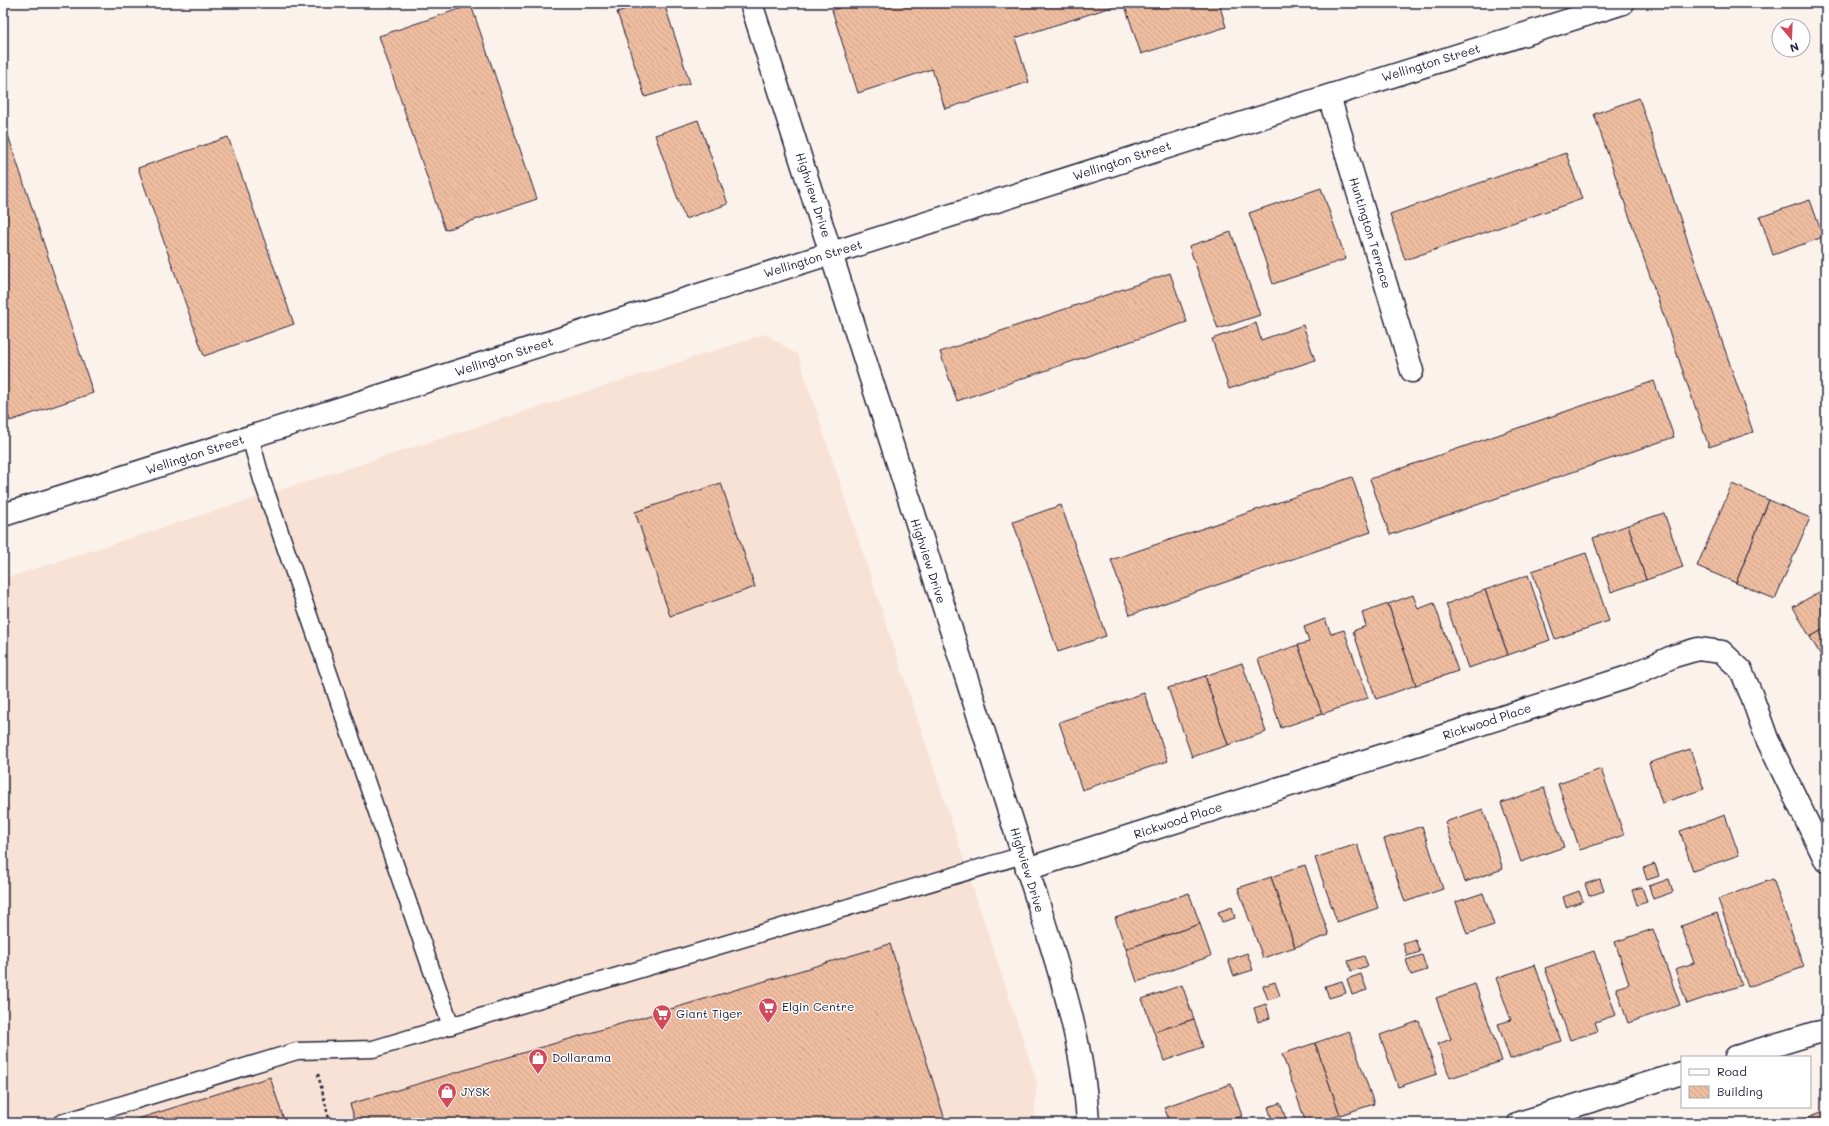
<svg xmlns="http://www.w3.org/2000/svg" width="1829" height="1126" viewBox="0 0 1829 1126" font-family="Mali,sans-serif">
<style>
.built{fill:#f8e2d5}
.building{fill:url(#building-back-hatch);stroke:#22223b}
.lines{fill:none;stroke-linecap:round;stroke-linejoin:round}
.lane-casing{stroke:#22223b;stroke-width:19}
.street-casing{stroke:#22223b;stroke-width:25}
.secondary-casing{stroke:#22223b;stroke-width:25}
.path{stroke:#22223b;stroke-width:2.5;stroke-dasharray:3 3;stroke-linecap:butt}
.lane{stroke:#fff;stroke-width:16}
.street{stroke:#fff;stroke-width:22}
.secondary{stroke:#fff;stroke-width:22}
.labels{text-anchor:middle;stroke-width:3;stroke-linejoin:round;paint-order:stroke}
.street-label{font-size:12px;fill:#22223b;stroke:#fff}
.poi-label{font-size:12px;fill:#22223b;stroke:#fff;text-anchor:start}
</style>
<defs>
<pattern id="building-back-hatch" width="6" height="6" patternUnits="userSpaceOnUse"><rect width="6" height="6" fill="#efbda0"/><path d="M-1 5l2 2M0 0l6 6M5-1l2 2" fill="none" stroke="#cda28b"/></pattern>
</defs>
<rect width="100%" height="100%" fill="#fcf2ec"/>
<filter id="ink" filterUnits="userSpaceOnUse"><feTurbulence type="fractalNoise" baseFrequency=".025" numOctaves="2"/><feDisplacementMap in="SourceGraphic" scale="8" xChannelSelector="R" yChannelSelector="G"/><feConvolveMatrix kernelMatrix="1 2 1 2 8 2 1 2 1" color-interpolation-filters="sRGB"/></filter>
<g filter="url(#ink)">
<!-- built -->
<path class="built" d="M766 334 798 355 1037 1082 1034 1123H3V579Z"/>
<!-- building -->
<g class="building">
<path d="M645 3H664L690 83 645 97 617 12Z"/>
<path d="M855 3H1124L1015 38 1029 82 945 109 932 69 858 93 832 10Z"/>
<path d="M1124 3H1219L1226 27 1141 54Z"/>
<path d="M471 5 537 199 445 230 379 36Z"/>
<path d="M1639 98 1753 432 1709 447 1594 114Z"/>
<path d="M3 120 93 393 10 421 3 399Z"/>
<path d="M698 120 728 204 685 219 655 135Z"/>
<path d="M228 137 294 324 204 356 138 168Z"/>
<path d="M1566 153 1582 199 1405 260 1390 214Z"/>
<path d="M1321 188 1346 259 1273 284 1249 213Z"/>
<path d="M1810 200 1823 237 1773 255 1760 217Z"/>
<path d="M1231 232 1260 315 1218 329 1189 246Z"/>
<path d="M1170 273 1187 322 957 401 940 352Z"/>
<path d="M1256 323 1261 340 1303 325 1315 360 1229 389 1212 339Z"/>
<path d="M1654 381 1674 437 1390 535 1370 479Z"/>
<path d="M1352 477 1371 532 1130 615 1111 560Z"/>
<path d="M721 483 755 587 670 616 635 512Z"/>
<path d="M1732 484 1769 500 1736 583 1697 566Z"/>
<path d="M1769 500 1810 518 1775 599 1736 583Z"/>
<path d="M1061 505 1106 636 1058 652 1013 522Z"/>
<path d="M1664 513 1683 567 1646 580 1628 525Z"/>
<path d="M1628 525 1646 580 1611 592 1593 538Z"/>
<path d="M1586 553 1609 621 1555 639 1532 571Z"/>
<path d="M1528 575 1550 640 1508 655 1485 590Z"/>
<path d="M1826 588V628L1810 637 1793 607Z"/>
<path d="M1485 590 1508 655 1468 668 1446 604Z"/>
<path d="M1413 595 1418 609 1434 603 1458 671 1416 685 1388 604Z"/>
<path d="M1388 604 1416 685 1376 699 1353 631 1366 626 1362 613Z"/>
<path d="M1325 619 1331 634 1344 630 1368 698 1322 714 1298 645 1309 642 1304 627Z"/>
<path d="M1826 628V664L1810 637Z"/>
<path d="M1298 645 1322 714 1281 728 1258 659Z"/>
<path d="M1242 663 1266 732 1228 745 1205 676Z"/>
<path d="M1205 676 1228 745 1192 757 1168 688Z"/>
<path d="M1144 693 1168 761 1082 790 1059 722Z"/>
<path d="M1690 749 1704 789 1662 803 1649 763Z"/>
<path d="M1601 769 1624 835 1580 850 1558 784Z"/>
<path d="M1544 788 1564 847 1521 862 1501 803Z"/>
<path d="M1483 809 1503 869 1465 882 1445 822Z"/>
<path d="M1725 815 1739 855 1693 871 1680 831Z"/>
<path d="M1422 826 1443 889 1405 902 1384 839Z"/>
<path d="M1357 844 1378 908 1337 922 1315 858Z"/>
<path d="M1655 864 1659 876 1647 880 1643 868Z"/>
<path d="M1305 865 1329 935 1295 947 1271 877Z"/>
<path d="M1271 877 1295 947 1263 958 1238 888Z"/>
<path d="M1600 879 1604 891 1589 896 1585 884Z"/>
<path d="M1669 879 1673 892 1653 899 1649 886Z"/>
<path d="M1773 879 1804 967 1748 987 1718 899Z"/>
<path d="M1642 887 1647 902 1637 905 1632 890Z"/>
<path d="M1579 891 1583 901 1566 907 1563 897Z"/>
<path d="M1189 893 1200 924 1126 949 1115 918Z"/>
<path d="M1483 893 1494 925 1467 934 1456 902Z"/>
<path d="M1232 907 1235 918 1222 922 1218 912Z"/>
<path d="M1717 913 1742 985 1687 1004 1675 969 1694 963 1681 926Z"/>
<path d="M1200 924 1211 956 1137 982 1126 949Z"/>
<path d="M1653 929 1680 1005 1628 1023 1616 988 1629 984 1615 942Z"/>
<path d="M1415 939 1420 952 1407 956 1403 943Z"/>
<path d="M890 944 946 1123H356L350 1104Z"/>
<path d="M1594 951 1616 1015 1595 1022 1598 1031 1570 1040 1545 968Z"/>
<path d="M1247 953 1253 970 1234 976 1228 960Z"/>
<path d="M1422 955 1427 970 1411 975 1406 960Z"/>
<path d="M1364 956 1368 966 1351 971 1348 961Z"/>
<path d="M1535 965 1561 1041 1510 1059 1498 1024 1511 1020 1496 978Z"/>
<path d="M1361 974 1367 990 1352 995 1347 979Z"/>
<path d="M1342 981 1346 993 1329 998 1325 986Z"/>
<path d="M1275 982 1280 996 1268 1000 1263 986Z"/>
<path d="M1475 984 1502 1061 1450 1078 1438 1044 1451 1039 1436 998Z"/>
<path d="M1182 985 1194 1019 1154 1032 1142 999Z"/>
<path d="M1266 1004 1270 1018 1258 1022 1254 1008Z"/>
<path d="M1194 1019 1203 1047 1164 1061 1154 1032Z"/>
<path d="M1419 1021 1437 1074 1398 1087 1380 1035Z"/>
<path d="M1349 1031 1374 1104 1340 1115 1315 1043Z"/>
<path d="M1315 1043 1340 1115 1317 1123H1306L1282 1054Z"/>
<path d="M270 1077 285 1123H125Z"/>
<path d="M1231 1084 1242 1116 1222 1123H1170L1164 1107Z"/>
<path d="M1280 1103 1287 1121 1273 1123 1268 1107Z"/>
<path d="M1826 1111V1123H1792L1796 1122Z"/>
<path d="M1242 1116 1245 1123H1222Z"/>
</g>
<g class="lines">
<!-- lane casing -->
<g class="lane-casing">
<g id="lane">
<path d="M250 437 262 480 451 1026"/>
<path d="M61 1123 297 1051 373 1049 1023 855"/>
</g>
</g>
<!-- street casing -->
<g class="street-casing">
<g id="street">
<path d="M1329 96 1412 371"/>
<path d="M1027 869 1628 677 1674 656 1698 649 1722 652 1741 670 1751 694 1767 739 1826 861"/>
<path d="M1736 1057 1815 1033 1826 1031"/>
<path d="M1519 1123 1682 1073"/>
</g>
</g>
<!-- secondary casing -->
<g class="secondary-casing">
<g id="secondary">
<path d="M751 3 1023 855C1050 943 1083 1031 1088 1123"/>
<path d="M3 515 1623 3"/>
</g>
</g>
<!-- path -->
<path class="path" d="M318 1074 330 1123"/>
<!-- lane -->
<use href="#lane" class="lane"/>
<!-- street -->
<use href="#street" class="street"/>
<!-- secondary -->
<use href="#secondary" class="secondary"/>
</g>
</g>
<!-- icons -->
<defs>
<g id="supermarket-pin" transform="scale(1)"><path d="M0 17L-7.5 6A9.5 9.5 0 1 1 7.5 6Z" fill="#d1495b" stroke="#fff"/><path d="M-6-5.5h2.5l.6 2H6L4.5 2H-2.5L-4.4-4H-6ZM-1.5 3.2a1.3 1.3 0 1 0 .1 0ZM3 3.2a1.3 1.3 0 1 0 .1 0Z" fill="#fff"/></g>
<g id="shop-pin" transform="scale(1)"><path d="M0 17L-7.5 6A9.5 9.5 0 1 1 7.5 6Z" fill="#d1495b" stroke="#fff"/><path d="M-5-2.5h2.3a2.7 3.5 0 0 1 5.4 0H5L5.5 6h-11ZM-1.5-2.5h3a1.5 2.3 0 0 0-3 0Z" fill="#fff"/></g>
</defs>
<g fill-rule="evenodd">
<use href="#supermarket-pin" x="768" y="1007"/>
<use href="#supermarket-pin" x="662" y="1014"/>
<use href="#shop-pin" x="538" y="1058"/>
<use href="#shop-pin" x="447" y="1092"/>
</g>
<g class="labels">
<!-- street labels -->
<g class="street-label">
<text transform="translate(1431 63) rotate(-17)" y="4">Wellington Street</text>
<text transform="translate(1122 161) rotate(-18)" y="4">Wellington Street</text>
<text transform="translate(813 195) rotate(72)" y="4">Highview Drive</text>
<text transform="translate(1370 233) rotate(73)" y="4">Huntington Terrace</text>
<text transform="translate(813 259) rotate(-17)" y="4">Wellington Street</text>
<text transform="translate(504 357) rotate(-18)" y="4">Wellington Street</text>
<text transform="translate(195 455) rotate(-18)" y="4">Wellington Street</text>
<text transform="translate(928 561) rotate(72)" y="4">Highview Drive</text>
<text transform="translate(1487 722) rotate(-18)" y="4">Rickwood Place</text>
<text transform="translate(1178 821) rotate(-18)" y="4">Rickwood Place</text>
<text transform="translate(1027 870) rotate(73)" y="4">Highview Drive</text>
</g>
<!-- poi labels -->
<g class="poi-label">
<text x="782" y="1011">Elgin Centre</text>
<text x="676" y="1018">Giant Tiger</text>
<text x="552" y="1062">Dollarama</text>
<text x="461" y="1096">JYSK</text>
</g>
</g>
<!-- margin -->
<rect width="1829" height="1126" fill="none" stroke="#fff" stroke-width="16"/>
<rect x="8" y="8" width="1813" height="1110" fill="none" stroke="#22223b" stroke-width="1.5" filter="url(#ink)"/>
<!-- legend -->
<rect x="1681" y="1056" width="130" height="52" fill="#ffffff" stroke="#a7a7b1"/>
<rect x="1689" y="1069" width="20" height="6" fill="#ffffff" stroke="#a7a7b1"/>
<text x="1717" y="1076" font-size="12" fill="#22223b">Road</text>
<rect x="1689" y="1086" width="20" height="12" fill="url(#building-back-hatch)" stroke="#a7a7b1"/>
<text x="1717" y="1096" font-size="12" fill="#22223b">Building</text>
<!-- north arrow -->
<g transform="translate(1791 38) rotate(161)"><circle r="19" fill="#ffffff" stroke="#a7a7b1"/>
<path d="M0-3L7 15L0 10L-7 15Z" fill="#d1495b"/>
<text y="-6" font-size="11" font-weight="bold" text-anchor="middle" fill="#22223b">N</text>
</g>
</svg>
